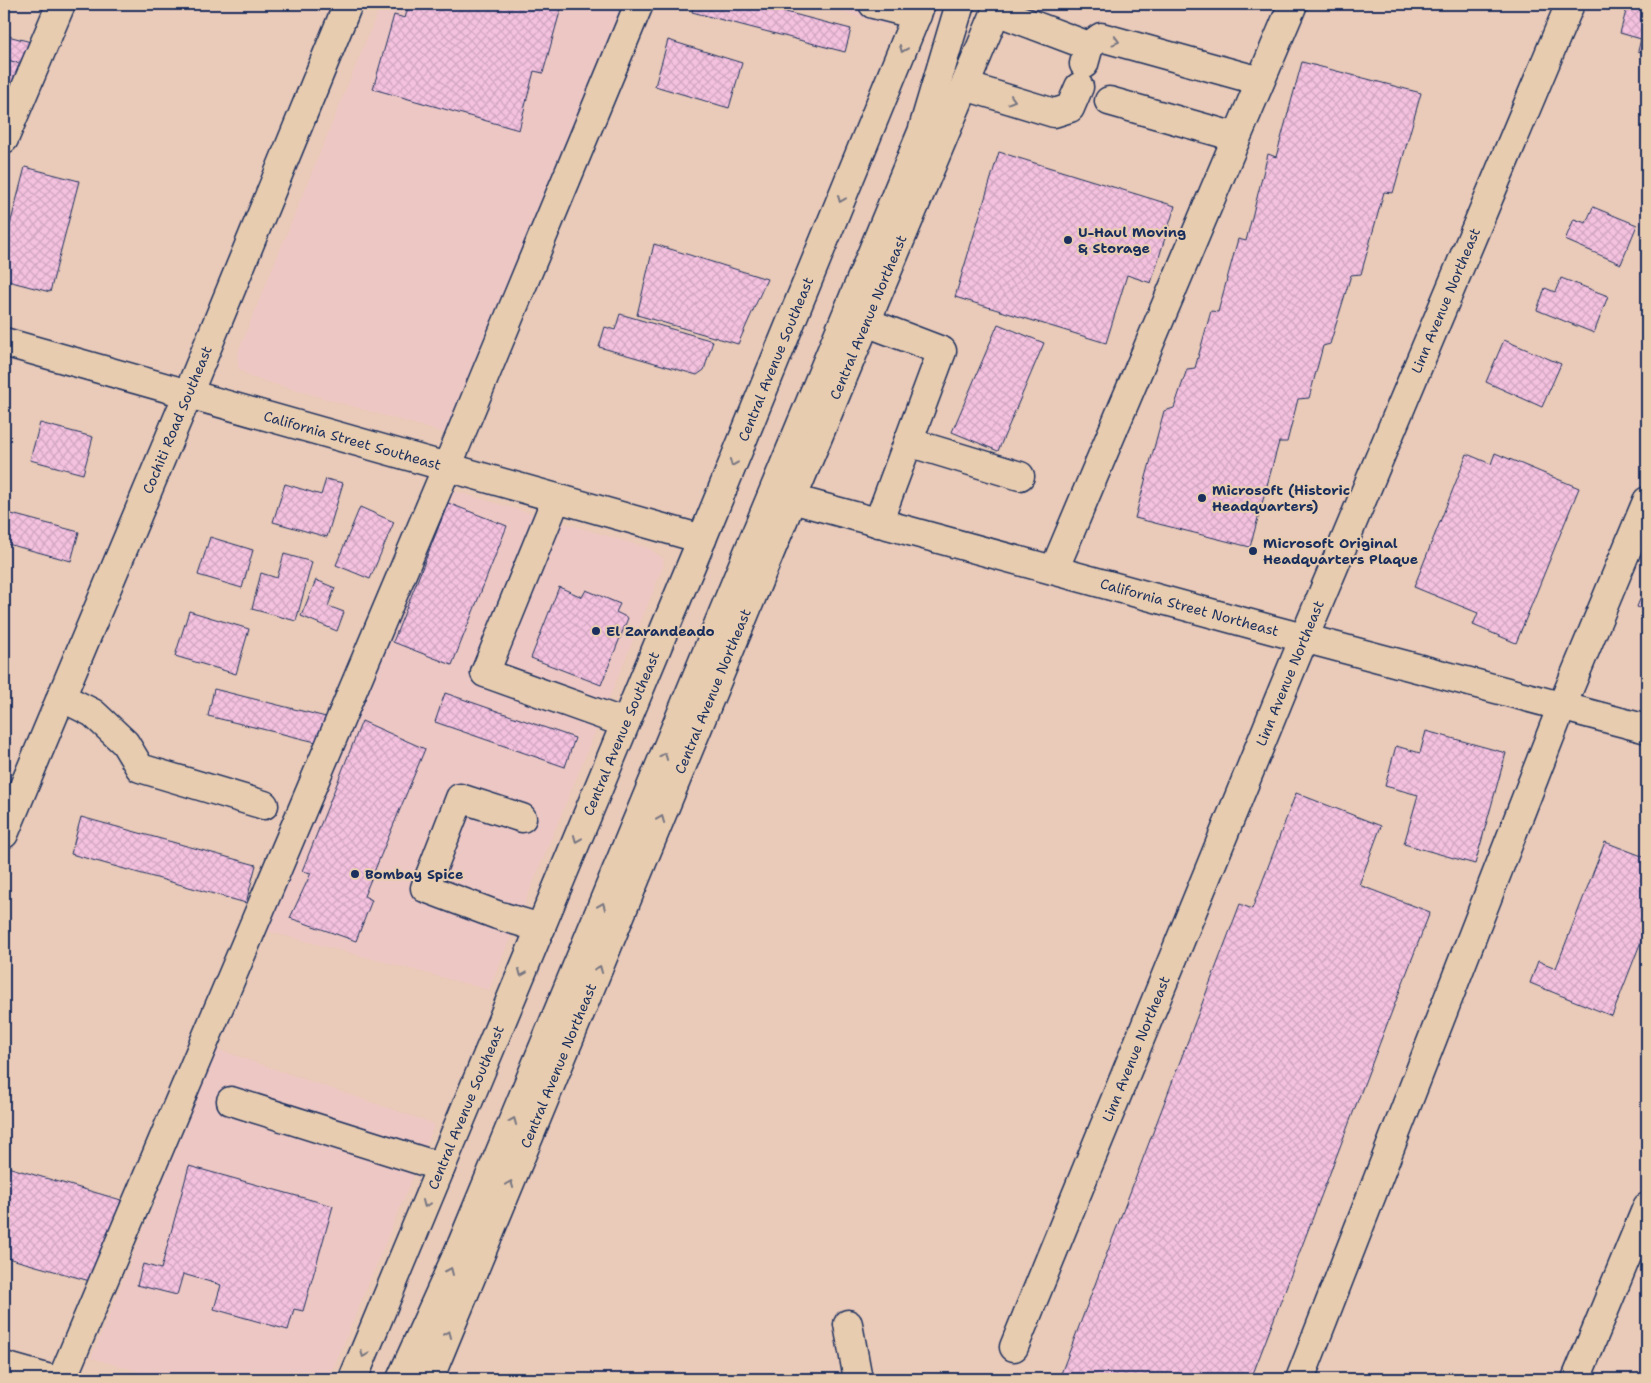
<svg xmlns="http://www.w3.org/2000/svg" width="1651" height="1383" viewBox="0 0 1651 1383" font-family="'Shantell Sans',sans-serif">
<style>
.built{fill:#edc7c3}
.building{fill:url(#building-cross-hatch);stroke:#1b2f5e}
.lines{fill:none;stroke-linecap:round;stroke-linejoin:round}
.minor-casing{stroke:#1b2f5e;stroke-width:31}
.major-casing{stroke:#1b2f5e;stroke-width:31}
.minor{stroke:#e8ccaf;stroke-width:28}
.major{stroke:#e8ccaf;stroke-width:28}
.oneway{stroke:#777682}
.poi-dot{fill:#1b2f5e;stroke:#e8ccaf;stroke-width:2}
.labels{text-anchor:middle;stroke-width:4;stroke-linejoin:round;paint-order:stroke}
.poi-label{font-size:14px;font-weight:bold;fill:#1b2f5e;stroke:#e8ccaf;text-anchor:start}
.street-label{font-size:14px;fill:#1b2f5e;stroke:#e8ccaf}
</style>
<defs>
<pattern id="building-cross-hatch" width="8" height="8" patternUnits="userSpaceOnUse" patternTransform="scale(1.25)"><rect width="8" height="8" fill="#f4c1de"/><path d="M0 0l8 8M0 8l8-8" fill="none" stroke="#d1a6c1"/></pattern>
</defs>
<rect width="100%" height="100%" fill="#eacab8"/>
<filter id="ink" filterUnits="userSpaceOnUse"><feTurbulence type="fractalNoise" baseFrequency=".02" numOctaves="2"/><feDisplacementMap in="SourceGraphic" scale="10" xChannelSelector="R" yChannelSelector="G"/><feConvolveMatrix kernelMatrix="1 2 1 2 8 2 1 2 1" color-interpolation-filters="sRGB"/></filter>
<g filter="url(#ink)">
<!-- built -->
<g class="built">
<path d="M381 4H628L448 434 250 377 238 368 237 354Z"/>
<path d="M813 4H896L886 25Z"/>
<path d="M448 489 649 548 664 559 663 568 489 990 263 930Z"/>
<path d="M217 1049 435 1124 329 1379H164L91 1358Z"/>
</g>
<!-- building -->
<g class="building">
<path d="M409 4H570L569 10 561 8 543 73 534 71 519 130 373 89 394 15 405 18Z"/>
<path d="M694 4H755L851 29 845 52 692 12Z"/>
<path d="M1628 4 1642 5V4H1647V54L1638 51 1641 39 1620 33Z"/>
<path d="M4 35 31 42 25 65 4 59Z"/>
<path d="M668 40 742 63 729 108 655 86Z"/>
<path d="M4 59 25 65 4 112Z"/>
<path d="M1302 62 1421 93 1393 193 1384 192 1361 274 1351 275 1330 344 1323 346 1309 398 1298 399 1287 442H1279L1250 547 1135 518 1164 411 1174 408 1187 369 1195 368 1211 311 1218 312 1238 239 1246 241 1268 154 1276 157Z"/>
<path d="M999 152 1175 206 1151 283 1127 275 1106 343 955 297Z"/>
<path d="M25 167 79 181 50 292 4 280V248Z"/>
<path d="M1593 207 1637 225 1621 264 1565 240 1574 219 1586 223Z"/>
<path d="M654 244 767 279 738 344 637 315Z"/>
<path d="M1561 278 1608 296 1594 333 1537 310 1545 288 1555 292Z"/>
<path d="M620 314 713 341 704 370 697 375 599 347 605 327 615 330Z"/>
<path d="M998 324 1044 343 998 451 952 432Z"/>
<path d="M1504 340 1561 364 1542 407 1486 382Z"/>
<path d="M40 423 93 437 83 474 30 460Z"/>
<path d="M1495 453 1579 488 1516 643 1473 625 1478 613 1414 587 1467 454 1491 464Z"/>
<path d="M326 479 343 483 327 537 273 522 285 484 321 495Z"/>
<path d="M448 503 507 526 452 665 393 642Z"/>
<path d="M360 507 394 522 370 579 336 565Z"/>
<path d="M4 512 79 532 71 561 4 543Z"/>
<path d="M210 537 253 550 242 588 198 575Z"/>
<path d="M284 554 312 562 296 621 252 609 261 573 277 578Z"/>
<path d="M316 580 335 588 328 606 344 612 337 631 301 616Z"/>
<path d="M1647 581V611L1637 607Z"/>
<path d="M559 587 582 597 586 590 620 604 616 612 628 618 601 685 531 658Z"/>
<path d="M189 611 249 629 236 674 175 656Z"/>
<path d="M214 689 326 717 320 743 208 716Z"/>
<path d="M445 693 575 738 565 767 435 722Z"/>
<path d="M362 721 425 749 364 896 372 900 356 941 290 918 311 873 302 871Z"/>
<path d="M1426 731 1506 753 1475 864 1404 844 1418 795 1385 786 1396 746 1420 753Z"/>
<path d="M1296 793 1381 826 1359 885 1430 912 1251 1379H1059L1240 904 1252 909Z"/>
<path d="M81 817 256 865 246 903 71 854Z"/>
<path d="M1605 842 1647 858V926L1612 1016 1530 983 1538 961 1556 968Z"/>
<path d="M4 1166 121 1200 97 1283 4 1257Z"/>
<path d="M189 1166 333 1206 303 1311 294 1309 288 1330 214 1309 221 1285 183 1274 177 1295 137 1285 143 1264 161 1269Z"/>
</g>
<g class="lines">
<!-- minor casing -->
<g class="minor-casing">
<g id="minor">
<path d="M873 4 917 15"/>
<path d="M996 11 1089 46"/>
<path d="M1084 64 1089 46 1101 37 1260 81"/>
<path d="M965 86 1054 113 1070 108 1079 87"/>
<path d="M1109 101 1236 137"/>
<path d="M4 139 61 4"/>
<path d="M866 322 942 351 878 523"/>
<path id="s1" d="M4 342 702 539"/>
<path d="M908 442 1020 476"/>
<path d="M556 499 485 673 625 723"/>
<path id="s2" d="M792 499 1273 630 1647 729"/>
<path d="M1054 570 1293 4"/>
<path d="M61 697 93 713 125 743 140 768 264 805"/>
<path d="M522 818 460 798 425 888 497 915 541 928"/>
<path id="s3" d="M4 834 188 394 348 4"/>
<path d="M231 1101 441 1167"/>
<path d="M848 1324 858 1379"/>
<path id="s4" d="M1014 1347 1304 638 1570 4"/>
<path d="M4 1366 50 1379"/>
<path d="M62 1379 447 467 639 4"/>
<path d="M401 1379 462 1244 922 132 960 4"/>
<path d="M1300 1379 1562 706 1647 501"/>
<path d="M1576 1379 1647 1207"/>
</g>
</g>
<!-- major casing -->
<g class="major-casing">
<g id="major">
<path id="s5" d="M353 1379 702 539 921 4"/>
<path id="s6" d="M429 1379 792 499 999 4"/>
</g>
</g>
<!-- minor -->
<use href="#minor" class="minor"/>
<!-- major -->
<use href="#major" class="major"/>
</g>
<!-- one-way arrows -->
<defs><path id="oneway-chevron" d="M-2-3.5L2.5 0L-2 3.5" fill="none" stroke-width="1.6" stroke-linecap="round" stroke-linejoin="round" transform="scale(1.25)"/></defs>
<g class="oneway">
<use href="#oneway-chevron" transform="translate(1116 41) rotate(15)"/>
<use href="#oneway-chevron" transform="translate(903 49) rotate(112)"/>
<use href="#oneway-chevron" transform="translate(1012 100) rotate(17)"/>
<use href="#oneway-chevron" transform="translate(841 199) rotate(112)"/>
<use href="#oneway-chevron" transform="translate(733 463) rotate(112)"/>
<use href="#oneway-chevron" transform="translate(664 756) rotate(-68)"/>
<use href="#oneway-chevron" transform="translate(661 819) rotate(-68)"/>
<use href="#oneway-chevron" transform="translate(577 839) rotate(112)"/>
<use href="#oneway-chevron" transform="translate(602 906) rotate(-68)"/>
<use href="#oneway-chevron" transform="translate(599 969) rotate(-68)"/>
<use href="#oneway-chevron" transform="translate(522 973) rotate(113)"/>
<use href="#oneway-chevron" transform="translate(513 1121) rotate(-68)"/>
<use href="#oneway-chevron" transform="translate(510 1184) rotate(-68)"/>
<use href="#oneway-chevron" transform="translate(426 1204) rotate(113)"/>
<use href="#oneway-chevron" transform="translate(450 1271) rotate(-66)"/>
<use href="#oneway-chevron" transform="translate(448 1334) rotate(-68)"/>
<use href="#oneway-chevron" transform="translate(364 1354) rotate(113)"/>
</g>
</g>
<!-- markers -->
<g class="poi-dot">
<circle cx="1068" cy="240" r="5"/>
<circle cx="1202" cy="498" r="5"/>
<circle cx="1253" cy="551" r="5"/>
<circle cx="596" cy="631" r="5"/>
<circle cx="355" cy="874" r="5"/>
</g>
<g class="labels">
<!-- poi labels -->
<g class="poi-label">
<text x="1078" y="237">U-Haul Moving<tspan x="1078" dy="16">&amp; Storage</tspan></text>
<text x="1212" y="495">Microsoft (Historic<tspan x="1212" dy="16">Headquarters)</tspan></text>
<text x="1263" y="548">Microsoft Original<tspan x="1263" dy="16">Headquarters Plaque</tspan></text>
<text x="606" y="636">El Zarandeado</text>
<text x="365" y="879">Bombay Spice</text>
</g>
<!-- street labels -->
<g class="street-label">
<text dy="5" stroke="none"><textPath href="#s4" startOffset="1132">Linn Avenue Northeast</textPath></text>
<text dy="5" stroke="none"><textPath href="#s6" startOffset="1149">Central Avenue Northeast</textPath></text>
<text dy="5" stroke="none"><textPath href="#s5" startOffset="1104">Central Avenue Southeast</textPath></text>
<text dy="5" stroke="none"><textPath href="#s3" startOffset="449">Cochiti Road Southeast</textPath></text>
<text dy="5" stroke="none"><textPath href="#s1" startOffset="362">California Street Southeast</textPath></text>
<text dy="5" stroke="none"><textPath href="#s2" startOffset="412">California Street Northeast</textPath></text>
<text dy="5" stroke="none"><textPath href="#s4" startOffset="728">Linn Avenue Northeast</textPath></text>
<text dy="5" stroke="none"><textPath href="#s6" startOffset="744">Central Avenue Northeast</textPath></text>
<text dy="5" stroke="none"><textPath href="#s5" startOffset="699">Central Avenue Southeast</textPath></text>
<text dy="5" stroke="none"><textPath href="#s4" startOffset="322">Linn Avenue Northeast</textPath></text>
<text dy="5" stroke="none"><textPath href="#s6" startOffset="339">Central Avenue Northeast</textPath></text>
<text dy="5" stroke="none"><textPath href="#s5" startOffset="294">Central Avenue Southeast</textPath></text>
</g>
</g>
<!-- margin -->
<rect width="1651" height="1383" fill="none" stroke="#e8ccaf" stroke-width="20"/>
<rect x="10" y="10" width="1631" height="1363" fill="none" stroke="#1b2f5e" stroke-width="2" filter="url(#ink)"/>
</svg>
